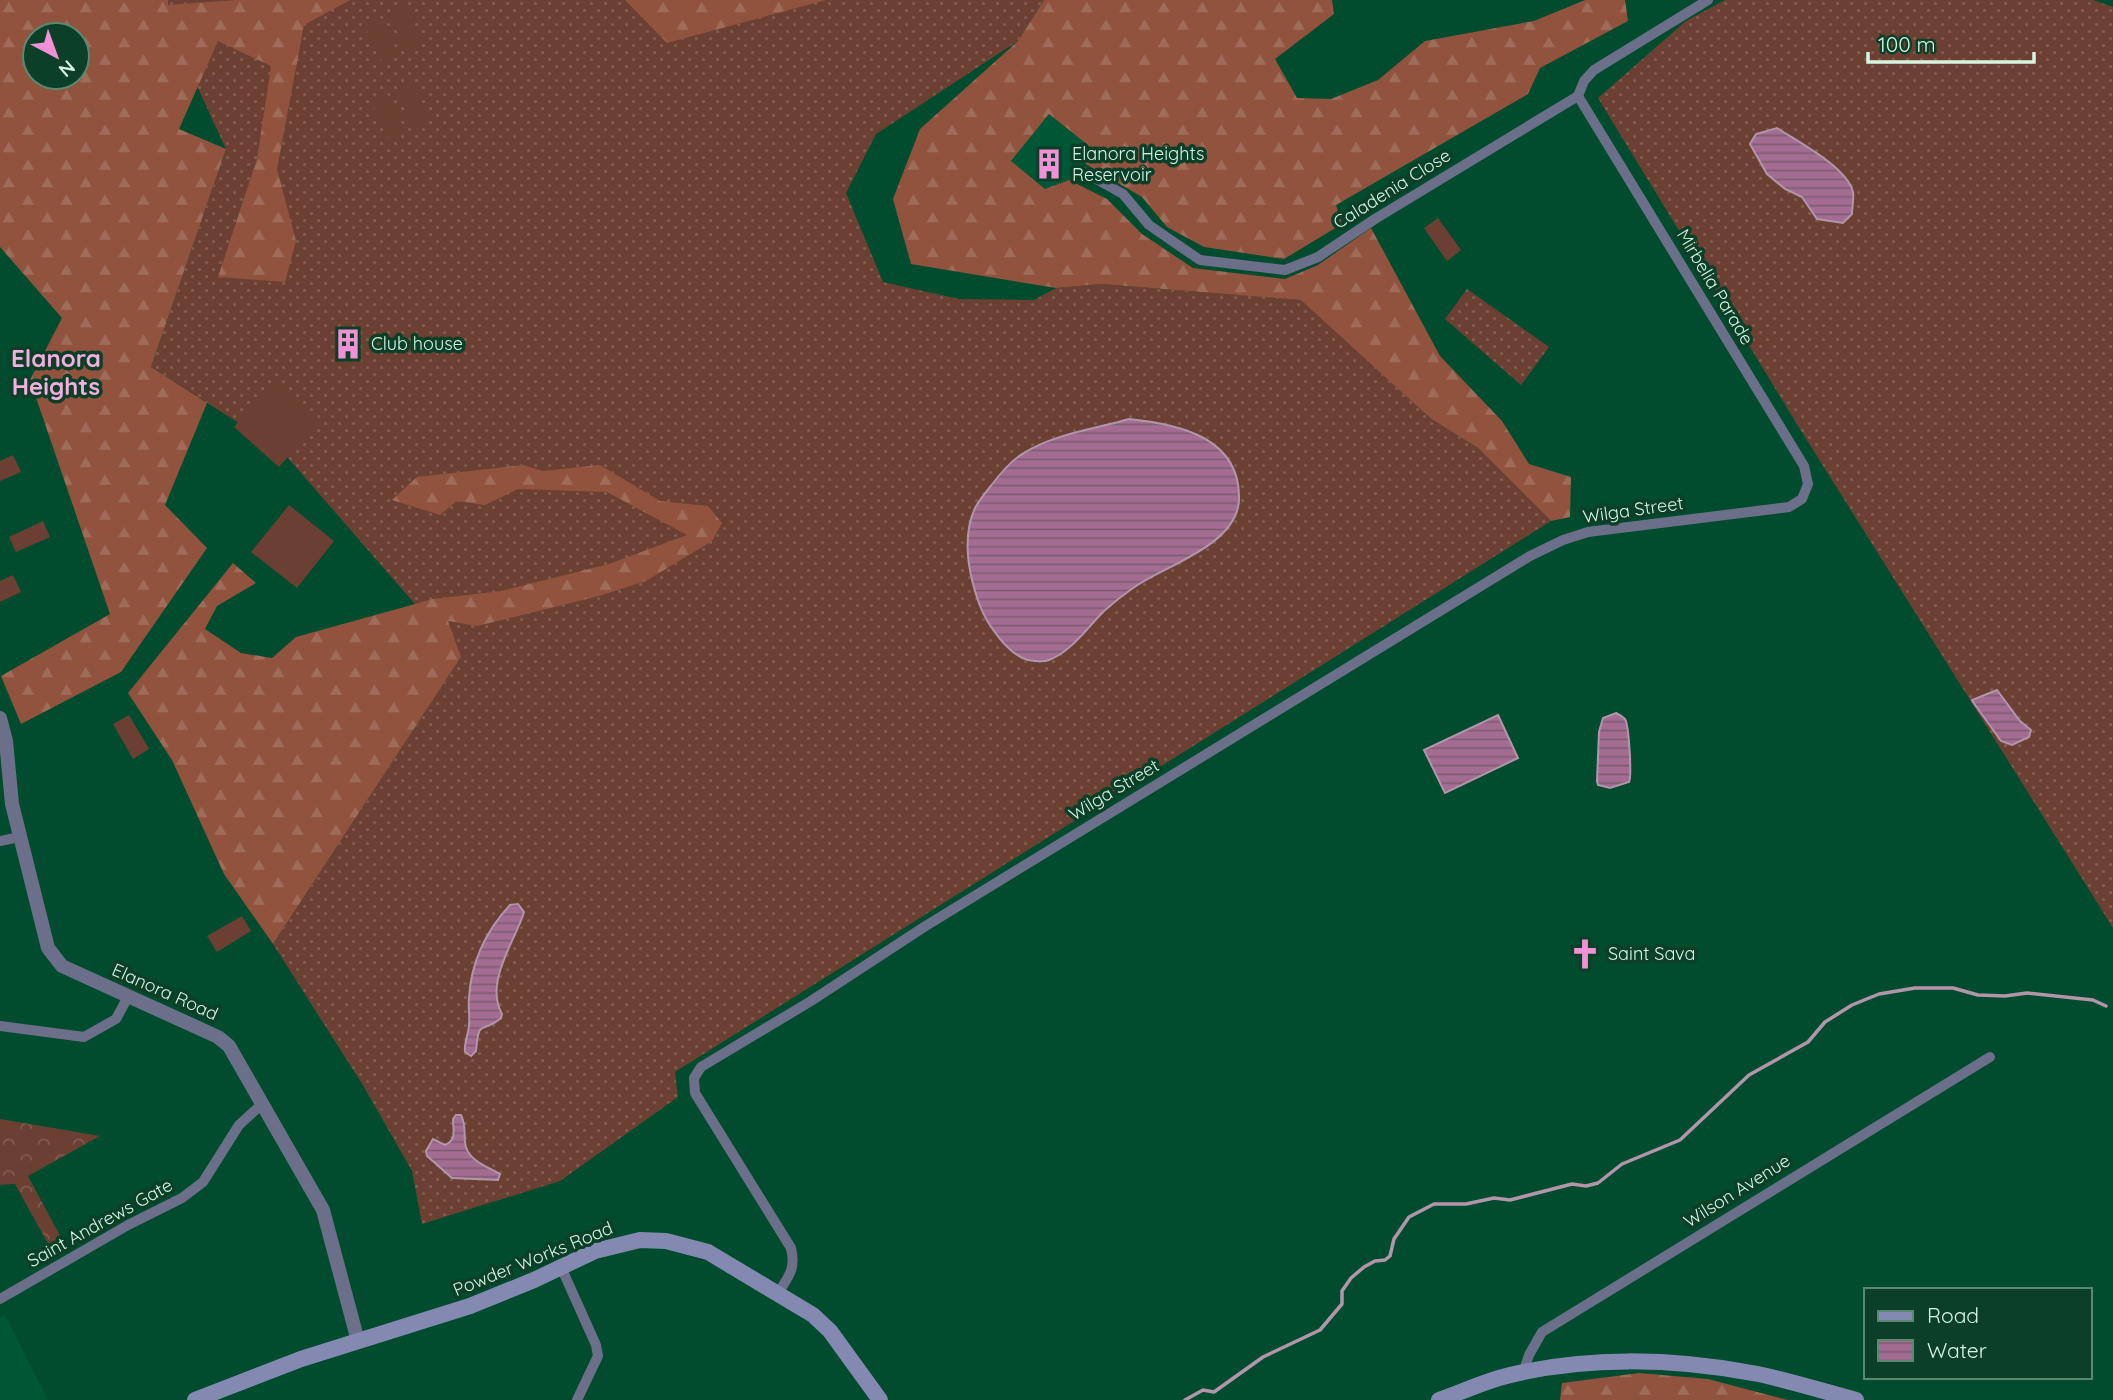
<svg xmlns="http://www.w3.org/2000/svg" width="2113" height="1400" viewBox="0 0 2113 1400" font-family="Quicksand,sans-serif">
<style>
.built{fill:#005735}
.grass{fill:url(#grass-dots)}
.forest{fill:url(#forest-firs);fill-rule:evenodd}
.park{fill:url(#park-crowns)}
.pitch{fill:#6b4032}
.water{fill:url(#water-rules);stroke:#b395ab;stroke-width:2}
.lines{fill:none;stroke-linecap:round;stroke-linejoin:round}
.stream{stroke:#b395ab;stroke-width:3.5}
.minor{stroke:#6c6f89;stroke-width:10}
.tertiary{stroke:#6c6f89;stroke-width:14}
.secondary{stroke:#8489b2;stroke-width:16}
.labels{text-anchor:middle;stroke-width:7;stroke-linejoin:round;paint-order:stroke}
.poi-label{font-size:18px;fill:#d5f5e2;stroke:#0c3f27;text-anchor:start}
.street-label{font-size:18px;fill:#d5f5e2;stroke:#0c3f27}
.district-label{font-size:24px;font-weight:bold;fill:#f4afde;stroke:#0c3f27}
</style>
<defs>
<pattern id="grass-dots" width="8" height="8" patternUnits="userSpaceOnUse" patternTransform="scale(1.75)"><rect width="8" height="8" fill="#6b4032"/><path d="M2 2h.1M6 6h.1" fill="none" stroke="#7f5c4f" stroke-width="1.8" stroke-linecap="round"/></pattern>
<pattern id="forest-firs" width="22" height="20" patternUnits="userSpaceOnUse" patternTransform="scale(1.75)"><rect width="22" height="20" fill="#91523e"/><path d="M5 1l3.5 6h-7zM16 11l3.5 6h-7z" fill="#a06c5a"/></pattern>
<pattern id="park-crowns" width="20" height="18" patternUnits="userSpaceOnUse" patternTransform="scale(1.75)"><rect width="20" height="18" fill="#6b4032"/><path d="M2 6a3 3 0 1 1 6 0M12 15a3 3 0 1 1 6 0" fill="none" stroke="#7f5c4f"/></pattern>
<pattern id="water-rules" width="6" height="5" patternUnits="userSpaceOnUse" patternTransform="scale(1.75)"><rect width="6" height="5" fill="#a56c93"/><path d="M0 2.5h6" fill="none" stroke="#7d5e73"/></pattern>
</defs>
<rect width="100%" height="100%" fill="#014c2e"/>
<!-- built -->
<g class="built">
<path d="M1049 114 1094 151 1069 180 1045 189 1011 161Z"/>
<path d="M5 1315 48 1400H0V1318Z"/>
</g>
<!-- grass -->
<g class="grass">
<path d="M40 0H1044L1018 41 876 134 846 193 883 282 959 299 1034 300 1056 288 1102 284 1302 300 1430 418 1478 448 1551 521 675 1072 678 1097 560 1181 422 1224 412 1171 364 1087 273 944 461 657 281 450 151 367 226 149 197 86 34 83 35 77H77V35Z"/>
<path d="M1725 0H2093L2113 7V928L1800 429 1598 98 1686 21Z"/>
<path d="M1467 289 1549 347 1521 385 1445 319Z"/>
</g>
<!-- forest -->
<g class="forest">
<path d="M0 0H168V5L236 0H350L304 25 277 169 296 241 285 282 218 277 257 159 271 66 218 41 179 129 226 149 151 367 207 403 165 505 207 548 121 672 21 724 1 676 110 614 30 380 62 318 0 247ZM77 35V77H35V35Z"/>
<path d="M625 0H826L667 43Z"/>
<path d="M1044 0H1332L1334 14 1275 59 1297 98 1331 99 1378 80 1425 41 1534 21 1585 0H1625L1628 21 1540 68 1528 94 1336 205 1342 224 1284 259 1204 247 1167 227 1142 197 1084 163 1094 150 1049 114 1011 161 1045 189 1069 180 1107 199 1142 234 1193 268 1285 279 1318 265 1371 228 1440 356 1502 421 1529 464 1571 477 1570 517 1551 521 1478 448 1430 418 1301 300 1102 284 1056 288 911 264 893 199 920 129 1018 41Z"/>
<path d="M523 465 543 471 600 465 660 501 708 506 722 523 712 541 646 581 599 596 477 626 448 621 461 657 273 944 224 874 172 760 128 693 233 563 256 583 217 606 205 629 241 653 272 658 296 637 433 599 501 591 609 564 687 535 607 492 518 489 485 505 457 501 440 515 392 500 417 477Z"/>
<path d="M1639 1373 1708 1379 1788 1400H1560L1562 1383Z"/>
</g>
<!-- park -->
<path class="park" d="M0 1119 100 1136 28 1176 64 1243 51 1249 15 1184 0 1185Z"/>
<!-- pitch -->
<g class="pitch">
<path d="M405 5 422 41 406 49 388 13Z"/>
<path d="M381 18 398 53 382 62 364 26Z"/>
<path d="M412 82 430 118 413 126 396 91Z"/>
<path d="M387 94 405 130 388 138 371 103Z"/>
<path d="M1438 218 1461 250 1447 261 1424 228Z"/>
<path d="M274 381 319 422 279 467 234 427Z"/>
<path d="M13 455 21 472 0 481V461Z"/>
<path d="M289 505 334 541 297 588 251 552Z"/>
<path d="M43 521 50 537 16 552 9 537Z"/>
<path d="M13 575 21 592 0 602V581Z"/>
<path d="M129 715 149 749 133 759 113 724Z"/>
<path d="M242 916 251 931 217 952 207 936Z"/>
</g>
<!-- water -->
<g class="water">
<path d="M1777 128C1797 141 1847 167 1853 192 1854 199 1852 208 1852 214L1843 223 1817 219 1802 197 1785 189 1767 174 1750 144 1756 134Z"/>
<path d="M1129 419C1178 424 1241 437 1239 500 1237 546 1163 566 1133 588 1123 595 1113 603 1104 611 1087 628 1072 651 1049 660 1044 662 1034 661 1028 660 1008 655 987 624 980 606 969 576 961 539 975 508 979 501 985 493 990 487 999 475 1011 460 1024 453 1054 434 1095 429 1129 419Z"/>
<path d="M1997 690 2020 721 2031 730 2029 737 2012 745 2001 741 1973 702 1972 700Z"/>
<path d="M1616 713C1618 714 1624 718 1625 719 1629 725 1632 777 1629 782L1610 788 1598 785 1597 781 1599 732 1603 718Z"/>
<path d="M1498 715 1518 758 1445 793 1424 750Z"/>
<path d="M518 904 524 912 522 918C512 945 485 984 502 1014L501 1018C481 1035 479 1017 476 1051L471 1056 465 1052C464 1043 468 1035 469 1026 470 1016 468 1007 469 998 471 962 486 931 510 905Z"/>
<path d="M456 1115H461C466 1125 464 1131 465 1142 466 1160 488 1167 500 1174L498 1180 452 1178 427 1156 426 1151 433 1139 445 1145C457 1140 453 1130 453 1119Z"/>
</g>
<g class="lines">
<!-- stream -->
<path class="stream" d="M1185 1400 1203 1390 1214 1392 1263 1357 1320 1330 1342 1304V1291L1351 1278 1364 1267 1375 1261 1385 1260 1390 1256 1394 1239 1409 1217 1434 1204H1466L1494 1198 1510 1200 1572 1184 1586 1186 1598 1183 1622 1164 1680 1140 1749 1075 1808 1042 1825 1022 1852 1005 1879 994 1915 988H1953L1978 995 2005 996 2027 993 2093 1000 2106 1006"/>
<!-- minor -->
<g class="minor">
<path d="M1080 170 1123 194 1149 225 1200 260 1285 270 1318 257 1375 219 1578 96 1584 81 1594 70 1708 0"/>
<path d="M0 841 19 837"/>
<path d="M0 1026 84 1037 116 1019 128 997"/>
<path d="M561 1267 596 1345 598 1356 577 1400"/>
<path d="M778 1293C789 1276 796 1269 791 1248L695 1093 694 1078 701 1067 811 1001 924 927 1530 556 1563 540 1588 532 1789 507 1802 499 1808 484 1804 466 1578 96"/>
<path d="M0 1299 128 1225 182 1198 203 1182 239 1125 262 1104"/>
<path d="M1523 1373 1529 1355 1542 1332 1990 1057"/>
</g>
<!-- tertiary -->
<path class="tertiary" d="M0 718 6 741 12 804 48 948 62 966 218 1037 229 1046 323 1210 358 1341"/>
<!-- secondary -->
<g class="secondary">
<path d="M195 1400 301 1359 470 1306 534 1280 595 1251 640 1240 666 1241 708 1252 813 1315 830 1331 880 1400"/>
<path d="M1439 1400C1459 1393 1479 1384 1499 1378 1582 1355 1674 1358 1758 1374 1791 1381 1823 1391 1856 1400"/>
</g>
</g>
<!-- icons -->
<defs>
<g id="building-bare" transform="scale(2.415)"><path d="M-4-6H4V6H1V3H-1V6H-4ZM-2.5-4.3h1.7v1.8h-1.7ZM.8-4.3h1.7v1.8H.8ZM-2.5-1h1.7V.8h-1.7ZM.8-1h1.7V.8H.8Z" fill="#f391d6" stroke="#0c3f27" stroke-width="2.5" paint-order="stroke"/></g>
<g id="church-bare" transform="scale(2.415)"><path d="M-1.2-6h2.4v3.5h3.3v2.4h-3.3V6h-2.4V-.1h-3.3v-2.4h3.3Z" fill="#f391d6" stroke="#0c3f27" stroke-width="2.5" paint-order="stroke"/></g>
</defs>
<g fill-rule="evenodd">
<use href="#building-bare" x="1049" y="164"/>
<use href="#building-bare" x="348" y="344"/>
<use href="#church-bare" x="1585" y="954"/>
</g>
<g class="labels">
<!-- poi labels -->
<g class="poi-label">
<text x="1072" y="160">Elanora Heights<tspan x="1072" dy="21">Reservoir</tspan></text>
<text x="371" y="350">Club house</text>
<text x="1608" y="960">Saint Sava</text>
</g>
<!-- street labels -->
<g class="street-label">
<text transform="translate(1392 189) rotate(-32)" y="6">Caladenia Close</text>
<text transform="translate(1715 287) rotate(59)" y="6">Mirbelia Parade</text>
<text transform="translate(1633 510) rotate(-8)" y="6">Wilga Street</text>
<text transform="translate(1114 790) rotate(-31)" y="6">Wilga Street</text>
<text transform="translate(165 992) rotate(24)" y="6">Elanora Road</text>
<text transform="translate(1737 1191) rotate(-32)" y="6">Wilson Avenue</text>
<text transform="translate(100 1223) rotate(-29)" y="6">Saint Andrews Gate</text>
<text transform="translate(533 1259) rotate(-22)" y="6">Powder Works Road</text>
</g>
<!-- district labels -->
<g class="district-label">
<text x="56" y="367">Elanora<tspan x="56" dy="28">Heights</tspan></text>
</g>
</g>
<!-- legend -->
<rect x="1864" y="1288" width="228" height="91" fill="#0c3f27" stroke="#5c8872" stroke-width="2"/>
<rect x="1878" y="1311" width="35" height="10" fill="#8489b2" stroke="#5c8872" stroke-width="2"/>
<text x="1927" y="1323" font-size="21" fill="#d5f5e2">Road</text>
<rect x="1878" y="1340" width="35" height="21" fill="url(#water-rules)" stroke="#5c8872" stroke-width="2"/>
<text x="1927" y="1358" font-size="21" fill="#d5f5e2">Water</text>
<!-- north arrow -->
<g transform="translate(56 56) rotate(139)"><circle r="33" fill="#0c3f27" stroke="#5c8872" stroke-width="2"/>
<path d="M0-5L12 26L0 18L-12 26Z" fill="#f391d6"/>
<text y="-10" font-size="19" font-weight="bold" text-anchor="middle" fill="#d5f5e2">N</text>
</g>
<!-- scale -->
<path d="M1868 52v10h166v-10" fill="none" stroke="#d5f5e2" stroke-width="3.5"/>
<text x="1878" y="52" font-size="21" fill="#d5f5e2" stroke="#0c3f27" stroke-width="5" paint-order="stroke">100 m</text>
</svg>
